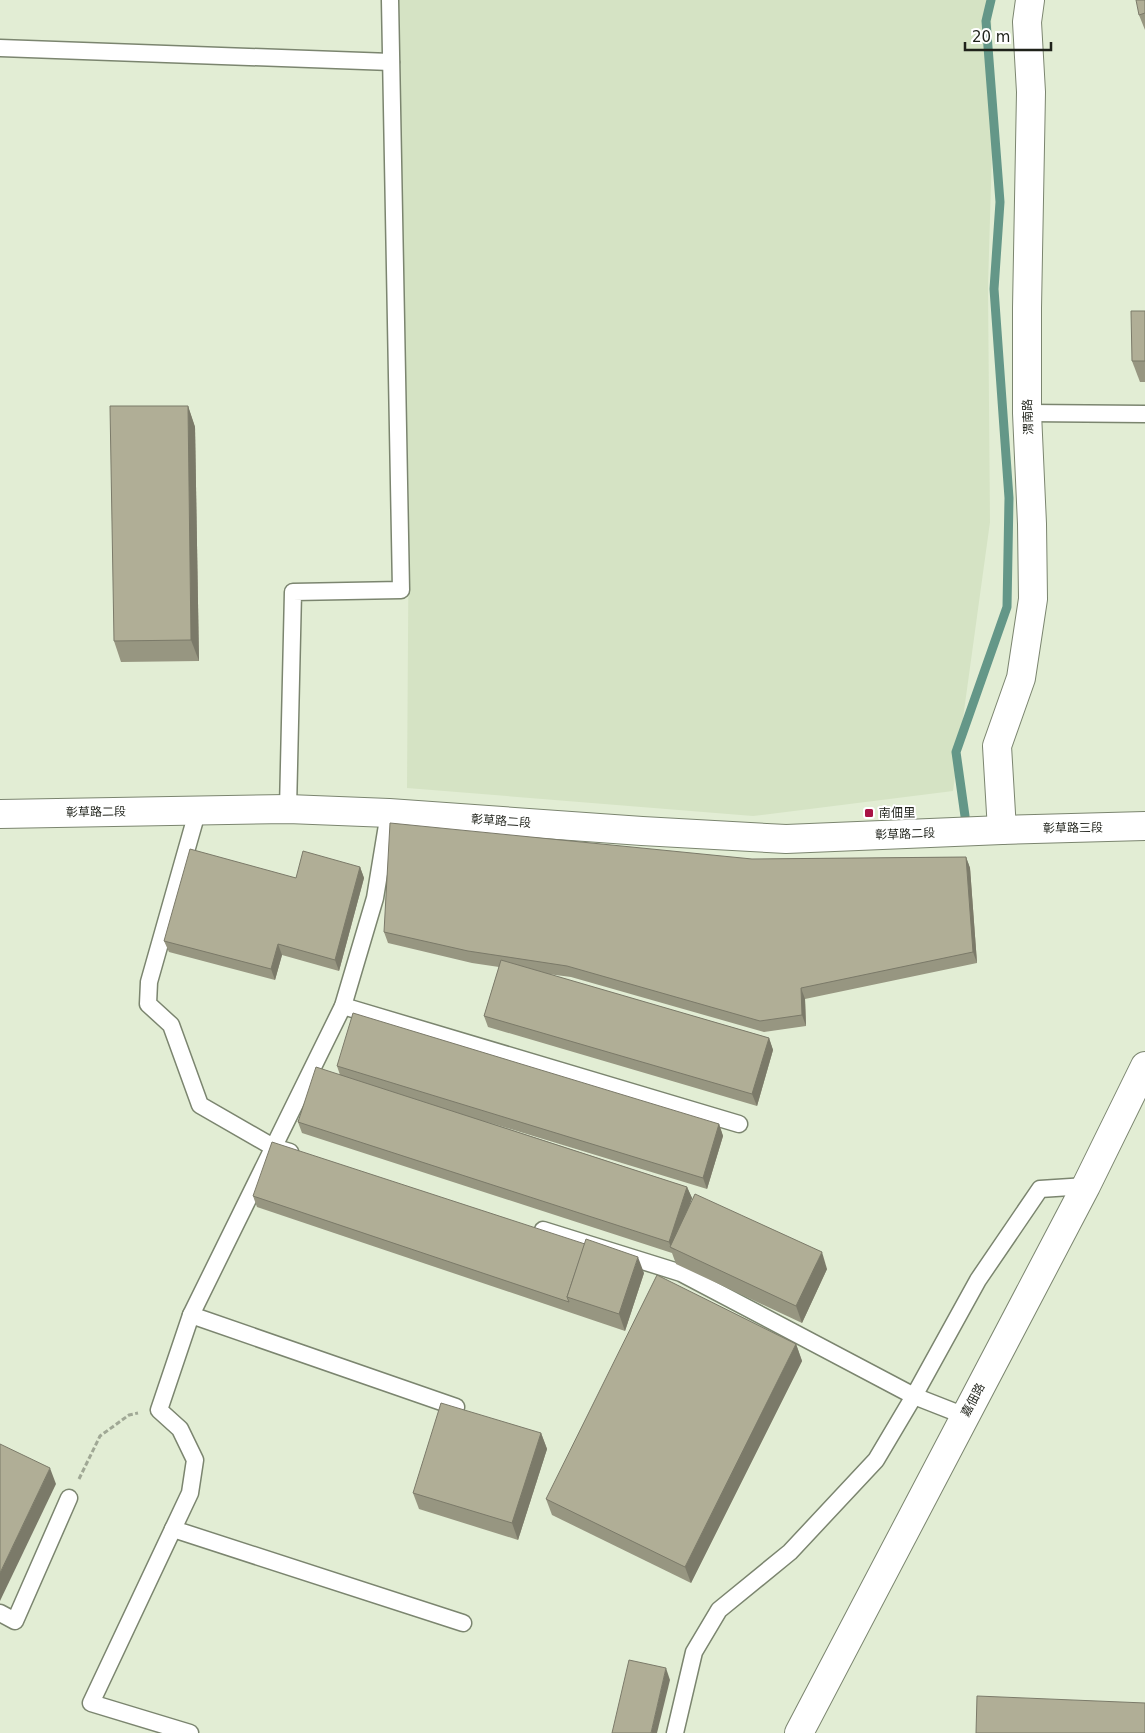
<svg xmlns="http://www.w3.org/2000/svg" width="1145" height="1733" viewBox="0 0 1145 1733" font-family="'DejaVu Sans','Noto Sans TC',sans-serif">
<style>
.built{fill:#d5e3c4}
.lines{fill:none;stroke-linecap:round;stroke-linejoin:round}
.stream{stroke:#649788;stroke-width:9}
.lane-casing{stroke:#7b856f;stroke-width:19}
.secondary-casing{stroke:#7b856f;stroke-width:30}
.path{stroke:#a0a895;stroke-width:3;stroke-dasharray:5 2.5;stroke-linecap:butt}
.lane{stroke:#fff;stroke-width:16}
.secondary{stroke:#fff;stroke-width:28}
.wall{fill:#979681}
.shaded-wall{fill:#7b7a69}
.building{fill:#b0ae96;stroke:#7b7a69}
.poi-dot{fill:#a91345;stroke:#fff;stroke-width:2}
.labels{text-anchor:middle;stroke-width:4;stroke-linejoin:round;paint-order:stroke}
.street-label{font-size:12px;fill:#1f221a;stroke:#fff}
.poi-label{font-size:12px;fill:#1f221a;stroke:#fff;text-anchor:start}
</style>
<rect width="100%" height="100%" fill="#e2edd4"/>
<!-- built -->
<path class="built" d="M391 0H991L993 115 988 287 990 522 953 791 753 816 407 788 409 489Z"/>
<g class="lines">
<!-- stream -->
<path class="stream" d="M965 816 956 752 1007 607 1009 498 994 289 1000 202 986 21 991 0"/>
<!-- lane casing -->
<g class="lane-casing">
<g id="lane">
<path d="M0 48 391 62"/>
<path d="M1027 413 1145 414"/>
<path d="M198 809 149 982 148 1004 171 1025 200 1105 273 1147 290 1152"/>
<path d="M288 809 293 592 401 590 390 0"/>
<path d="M343 1006 739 1124"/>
<path d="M543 1230 681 1273 914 1396 965 1416"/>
<path d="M191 1315 456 1407"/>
<path d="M173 1529 463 1623"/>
<path d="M0 1613 15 1621 69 1498"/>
<path d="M190 1733 91 1703 190 1493 195 1460 180 1429 159 1410 191 1315 343 1006 375 898 389 813"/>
<path d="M675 1733 694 1652 719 1610 790 1552 876 1460 914 1396 978 1280 1040 1189 1086 1186"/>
</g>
</g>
<!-- secondary casing -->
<g class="secondary-casing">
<g id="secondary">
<path d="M0 814 288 809 389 813 642 831 786 839 1002 830 1145 826"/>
<path d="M1002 830 997 746 1021 678 1033 599 1032 524 1027 413V308L1031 92 1027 22 1030 0"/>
<path d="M799 1733 1086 1186 1145 1066"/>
</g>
</g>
<!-- path -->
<path class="path" d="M79 1479 100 1436 129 1415 138 1413"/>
<!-- lane -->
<use href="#lane" class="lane"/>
<!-- secondary -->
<use href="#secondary" class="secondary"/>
</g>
<!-- wall -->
<g class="wall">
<path d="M1145 0V30L1139 15Z"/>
<path d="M1145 311V382H1140L1132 361Z"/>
<path d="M188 406 195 427 199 661 121 662 114 641Z"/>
<path d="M966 857 970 868 977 963 805 999 806 1026 764 1032 571 977 548 974 769 1038 773 1050 757 1106 488 1027 484 1016 499 967 472 963 388 943 384 932 752 859Z"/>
<path d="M360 867 364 878 339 971 282 955 275 980 169 952 164 941 296 878Z"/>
<path d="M337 1066 719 1124 723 1136 707 1189 484 1121 687 1187 692 1198 687 1211 827 1269 802 1323 676 1264 672 1253 302 1133 298 1122 340 1075Z"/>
<path d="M253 1196 644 1273 625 1331 257 1207Z"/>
<path d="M796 1344 802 1361 691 1583 552 1515 546 1499Z"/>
<path d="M541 1433 547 1449 518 1540 419 1509 413 1493Z"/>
</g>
<!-- shaded-wall -->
<g class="shaded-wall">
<path d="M188 406 195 427 199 661 191 640Z"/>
<path d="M966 857 970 868 977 963 973 952Z"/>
<path d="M360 867 364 878 339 971 335 960Z"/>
<path d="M278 944 282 955 275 980 271 969Z"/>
<path d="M801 988 805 999 806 1026 802 1015Z"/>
<path d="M769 1038 773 1050 757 1106 752 1094Z"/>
<path d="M719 1124 723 1136 707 1189 703 1178Z"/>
<path d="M687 1187 692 1198 675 1250 671 1248 669 1242Z"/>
<path d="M822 1252 827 1269 802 1323 796 1306Z"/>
<path d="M638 1257 644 1273 625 1331 619 1314Z"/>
<path d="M796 1344 802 1361 691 1583 685 1567Z"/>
<path d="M541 1433 547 1449 518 1540 512 1523Z"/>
<path d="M50 1468 56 1484 0 1601V1573Z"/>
<path d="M666 1668 670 1680 657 1733H651Z"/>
</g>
<!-- building -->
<g class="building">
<path d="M1136 0H1145V13L1139 15Z"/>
<path d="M1131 311H1145V361H1132Z"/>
<path d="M110 406H188L191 640 114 641Z"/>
<path d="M390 823 752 859 966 857 973 952 801 988 802 1015 760 1021 567 966 468 951 384 932Z"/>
<path d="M190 849 296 878 303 851 360 867 335 960 278 944 271 969 164 941Z"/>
<path d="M501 960 769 1038 752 1094 484 1016Z"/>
<path d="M353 1013 719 1124 703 1178 337 1066Z"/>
<path d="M316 1067 687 1187 669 1242 298 1122Z"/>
<path d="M272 1142 585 1244 567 1297 569 1302 253 1196Z"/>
<path d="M695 1194 822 1252 796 1306 670 1247Z"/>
<path d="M586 1239 638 1257 619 1314 567 1297Z"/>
<path d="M657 1275 796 1344 685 1567 546 1499Z"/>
<path d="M441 1403 541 1433 512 1523 413 1493Z"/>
<path d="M0 1444 50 1468 0 1573Z"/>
<path d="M629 1660 666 1668 651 1733H612Z"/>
<path d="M977 1696 1145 1703V1733H976Z"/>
</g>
<!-- markers -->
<rect class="poi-dot" x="864" y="808" width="10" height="10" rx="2.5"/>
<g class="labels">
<!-- street labels -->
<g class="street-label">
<text transform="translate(1028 417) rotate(-92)" y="4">渭南路</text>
<text transform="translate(96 812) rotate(-1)" y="4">彰草路二段</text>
<text transform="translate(501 821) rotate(4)" y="4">彰草路二段</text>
<text transform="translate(1073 828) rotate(-1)" y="4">彰草路三段</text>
<text transform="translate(905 834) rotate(-2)" y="4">彰草路二段</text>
<text transform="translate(973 1400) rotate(-62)" y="4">嘉佃路</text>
</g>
<!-- poi labels -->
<g class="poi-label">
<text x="879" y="817">南佃里</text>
</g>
</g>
<!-- scale -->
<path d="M965 42v8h86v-8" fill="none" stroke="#1f221a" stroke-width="2.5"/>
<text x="972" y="42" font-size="15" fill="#1f221a" stroke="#ffffff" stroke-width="4" paint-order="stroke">20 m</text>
</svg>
